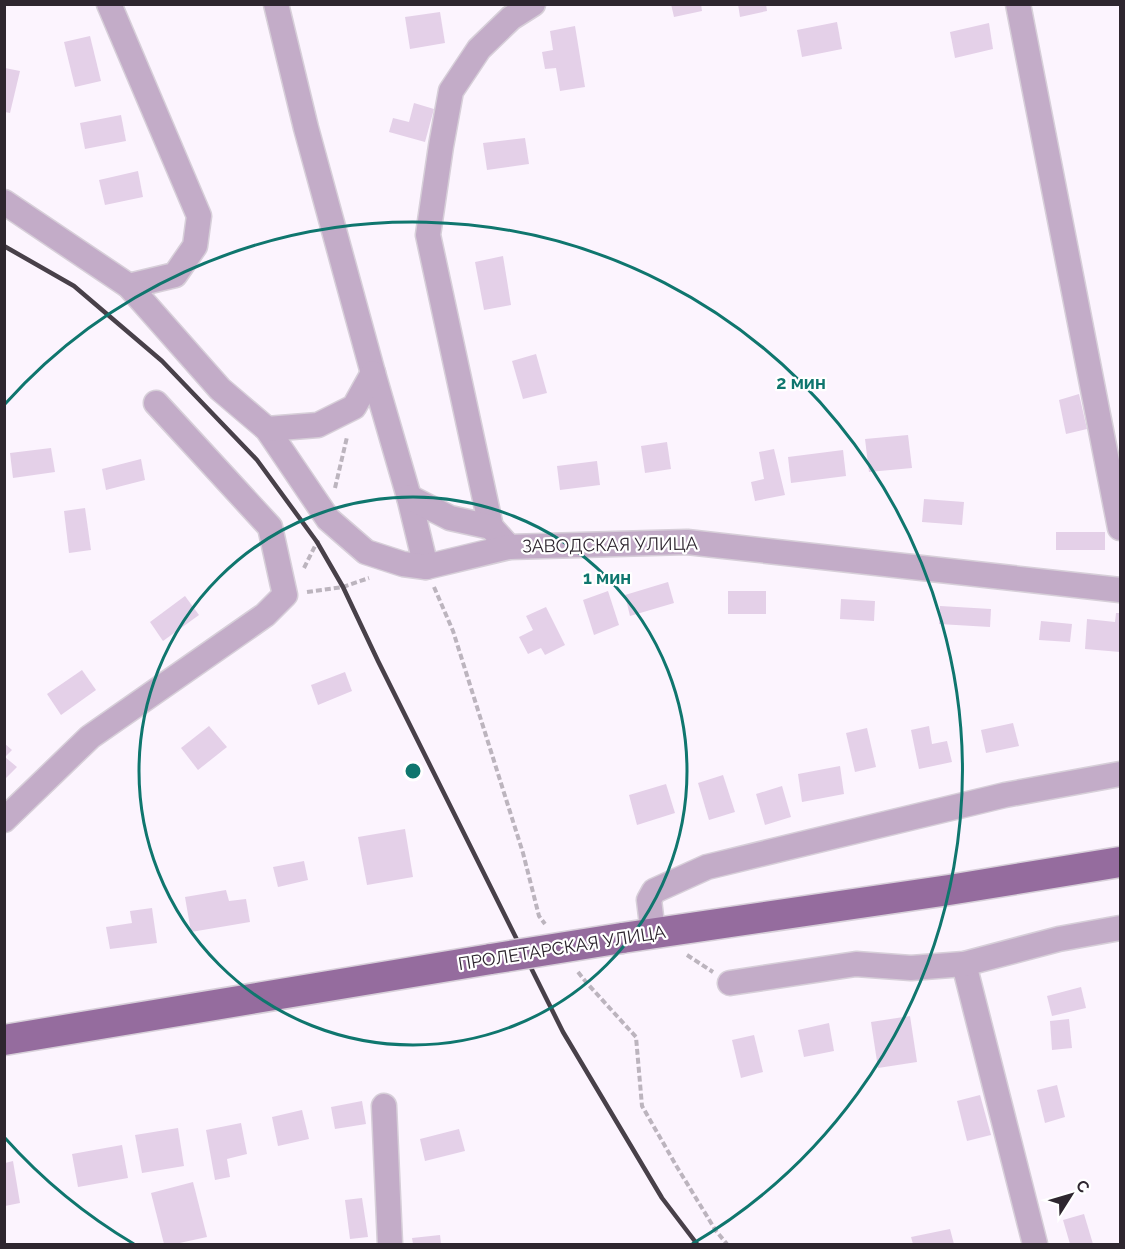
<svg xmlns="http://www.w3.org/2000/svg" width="1125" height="1249" viewBox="0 0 1125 1249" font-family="Raleway,sans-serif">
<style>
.building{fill:#e4d0e8}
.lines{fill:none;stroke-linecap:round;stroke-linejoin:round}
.minor-casing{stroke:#d7cfd9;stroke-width:27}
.major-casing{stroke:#d7cfd9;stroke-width:33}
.path{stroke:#bcb4be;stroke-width:4;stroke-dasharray:6 3;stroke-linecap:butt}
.minor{stroke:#c3acc8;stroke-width:24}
.major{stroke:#956c9e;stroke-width:30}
.rail{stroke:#484049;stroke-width:4.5}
.major-bridge-casing{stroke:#d7cfd9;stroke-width:33;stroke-linecap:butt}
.major-bridge{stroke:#956c9e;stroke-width:30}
.ring{fill:none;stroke:#0f766e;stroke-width:3}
.labels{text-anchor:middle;stroke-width:4.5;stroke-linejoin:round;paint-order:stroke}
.street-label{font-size:18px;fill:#2e262f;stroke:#fff}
.centre{fill:#0f766e;stroke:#fff;stroke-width:3}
.ring-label{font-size:18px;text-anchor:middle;font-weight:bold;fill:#0f766e;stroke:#fff;stroke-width:4.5;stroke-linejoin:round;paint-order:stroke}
</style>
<rect width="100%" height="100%" fill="#fcf4fe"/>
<!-- building -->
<g class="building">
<path d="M671 4H701L702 11 674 17Z"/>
<path d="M738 4H766L767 11 740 17Z"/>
<path d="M440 12 445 43 410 49 405 17Z"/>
<path d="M837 22 842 49 802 57 797 30Z"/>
<path d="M989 23 993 49 955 58 950 32Z"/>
<path d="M575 26 585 87 560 91 556 68 545 69 542 52 553 50 550 31Z"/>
<path d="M90 36 101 81 75 87 64 42Z"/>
<path d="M5 68 20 71 10 113 5 112Z"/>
<path d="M414 103 434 109 425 142 389 132 393 118 409 122Z"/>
<path d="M121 115 126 141 85 149 80 123Z"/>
<path d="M525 138 529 164 487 170 483 143Z"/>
<path d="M138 171 143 197 105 205 99 180Z"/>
<path d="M503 256 511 305 484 310 475 262Z"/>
<path d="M536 354 547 393 523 399 512 361Z"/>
<path d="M1079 394 1087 429 1066 434 1059 400Z"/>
<path d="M908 435 912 468 869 472 865 439Z"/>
<path d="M667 442 671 469 645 473 641 446Z"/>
<path d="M51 448 55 472 13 478 10 453Z"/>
<path d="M774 449 785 495 755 501 751 482 764 479 759 452Z"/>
<path d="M843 450 846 476 791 483 788 457Z"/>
<path d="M141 459 145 480 106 490 102 469Z"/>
<path d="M597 461 600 485 560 490 557 466Z"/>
<path d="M924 499 964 502 962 525 922 522Z"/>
<path d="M85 508 91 550 69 553 64 511Z"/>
<rect x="1056" y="532" width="49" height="18"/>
<path d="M668 582 674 603 630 616 625 595Z"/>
<path d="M608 591 619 625 594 635 583 600Z"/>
<rect x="728" y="591" width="38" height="23"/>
<path d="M185 596 199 615 163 641 150 622Z"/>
<path d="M841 599 875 601 874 621 840 619Z"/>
<path d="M940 606 991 609 990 627 939 624Z"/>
<path d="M546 607 565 645 545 655 541 648 528 654 519 637 533 630 526 616Z"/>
<path d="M1116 613H1120V652L1085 649 1087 619 1115 622Z"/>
<path d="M1041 621 1072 624 1070 642 1039 640Z"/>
<path d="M82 670 96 690 61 715 47 694Z"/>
<path d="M345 672 352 691 318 705 311 685Z"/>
<path d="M1013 723 1019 746 986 753 981 730Z"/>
<path d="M209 726 227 747 198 770 181 748Z"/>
<path d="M929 726 932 744 947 741 952 762 919 769 911 730Z"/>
<path d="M867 728 876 767 855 772 846 733Z"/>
<path d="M4 743 12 750 5 757 17 767 4 780Z"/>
<path d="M840 766 844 794 802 802 798 774Z"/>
<path d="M723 775 735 812 709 820 698 783Z"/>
<path d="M666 784 675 813 637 825 629 795Z"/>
<path d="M782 786 791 817 765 825 756 794Z"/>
<path d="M405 829 413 877 367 885 358 837Z"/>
<path d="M304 861 308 880 278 887 273 867Z"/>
<path d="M226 890 229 901 246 899 250 922 191 932 185 897Z"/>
<path d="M152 908 157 943 110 949 106 927 132 923 130 911Z"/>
<path d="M1081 987 1086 1008 1052 1016 1047 996Z"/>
<path d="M910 1016 917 1062 878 1068 871 1022Z"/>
<path d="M1069 1019 1072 1048 1052 1050 1050 1021Z"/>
<path d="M829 1023 834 1051 804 1057 798 1030Z"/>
<path d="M754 1035 763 1072 741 1078 732 1040Z"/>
<path d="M1057 1085 1065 1117 1045 1123 1037 1090Z"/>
<path d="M980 1095 991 1135 967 1141 957 1101Z"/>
<path d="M362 1101 366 1124 335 1129 331 1107Z"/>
<path d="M302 1110 309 1139 278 1146 272 1117Z"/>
<path d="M241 1123 247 1154 227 1159 230 1177 215 1180 206 1130Z"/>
<path d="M178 1128 184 1166 142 1173 135 1135Z"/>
<path d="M459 1129 465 1151 425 1161 420 1139Z"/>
<path d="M122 1145 128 1178 78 1187 72 1154Z"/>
<path d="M13 1161 20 1203 5 1206V1163Z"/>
<path d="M193 1182 207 1237 175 1244H164L151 1193Z"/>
<path d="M362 1198 368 1237 350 1239 345 1200Z"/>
<path d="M1084 1214 1093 1244H1070L1063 1220Z"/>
<path d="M950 1229 954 1244H913L911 1237Z"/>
<path d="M440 1235 441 1244H413L412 1238Z"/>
</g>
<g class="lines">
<!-- minor casing -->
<g class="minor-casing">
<g id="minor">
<path d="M109 4 199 216 195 246 175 275 129 286"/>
<path d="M276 4 306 128 373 373 409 497 426 567"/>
<path d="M533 4 511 18 479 49 451 91 441 146 428 235 491 527 509 547 687 542 1120 590"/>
<path d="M1018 4 1120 528"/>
<path d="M4 202 129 286 220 389 267 429 328 519 366 552 403 564 426 567 509 547"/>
<path d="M267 429 318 425 354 407 373 373"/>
<path d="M409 497 450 518 491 527"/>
<path d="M4 820 90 737 265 615 285 595 270 527 156 403"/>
<path d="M653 933 649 900 654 891 707 867 1005 795 1120 774"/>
<path d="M964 964 1035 1244"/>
<path d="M730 983 856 964 911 968 964 964 1059 939 1120 928"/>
<path d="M384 1106 390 1244"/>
</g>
</g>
<!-- major casing -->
<g class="major-casing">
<g id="major">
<path d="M622 938 949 890 1120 862"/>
<path d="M4 1040 491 959"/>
</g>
</g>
<!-- path -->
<g class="path">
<path d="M335 488 347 437"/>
<path d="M304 568 318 540"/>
<path d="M434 587 453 631 523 853 539 916 545 924"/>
<path d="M307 592 343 587 369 578"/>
<path d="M687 955 713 972"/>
<path d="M578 972 586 982 636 1037 642 1106 677 1167 716 1231 727 1244"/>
</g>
<!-- minor -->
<use href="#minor" class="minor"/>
<!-- major -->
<use href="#major" class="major"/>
<!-- rail -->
<path class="rail" d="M4 246 74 286 162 361 257 460 317 542 343 587 378 661 563 1032 662 1198 697 1244"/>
<!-- major-bridge casing -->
<g class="major-bridge-casing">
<path id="major-bridge" d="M491 959 622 938"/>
</g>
<!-- major-bridge -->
<use href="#major-bridge" class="major-bridge"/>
</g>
<!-- distance rings -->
<g class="ring">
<circle cx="413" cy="771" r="274"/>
<path d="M134 1244A549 549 0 0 1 5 1138M5 404A549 549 0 1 1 692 1244"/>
</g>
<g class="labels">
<!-- street labels -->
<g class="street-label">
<text transform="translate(610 545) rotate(-1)" y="6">ЗАВОДСКАЯ УЛИЦА</text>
<text transform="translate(562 948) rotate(-9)" y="6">ПРОЛЕТАРСКАЯ УЛИЦА</text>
</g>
</g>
<circle cx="413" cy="771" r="9" class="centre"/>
<g class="ring-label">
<text x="801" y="389">2 мин</text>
<text x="607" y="584">1 мин</text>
</g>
<!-- border -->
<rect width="1125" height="1249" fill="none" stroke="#2e262f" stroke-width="12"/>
<!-- north arrow -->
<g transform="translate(1071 1195) rotate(53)" stroke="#ffffff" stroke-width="4.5" paint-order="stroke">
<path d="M0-4.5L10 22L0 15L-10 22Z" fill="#2e262f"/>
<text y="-9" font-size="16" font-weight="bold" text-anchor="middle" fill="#2e262f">С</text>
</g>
</svg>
